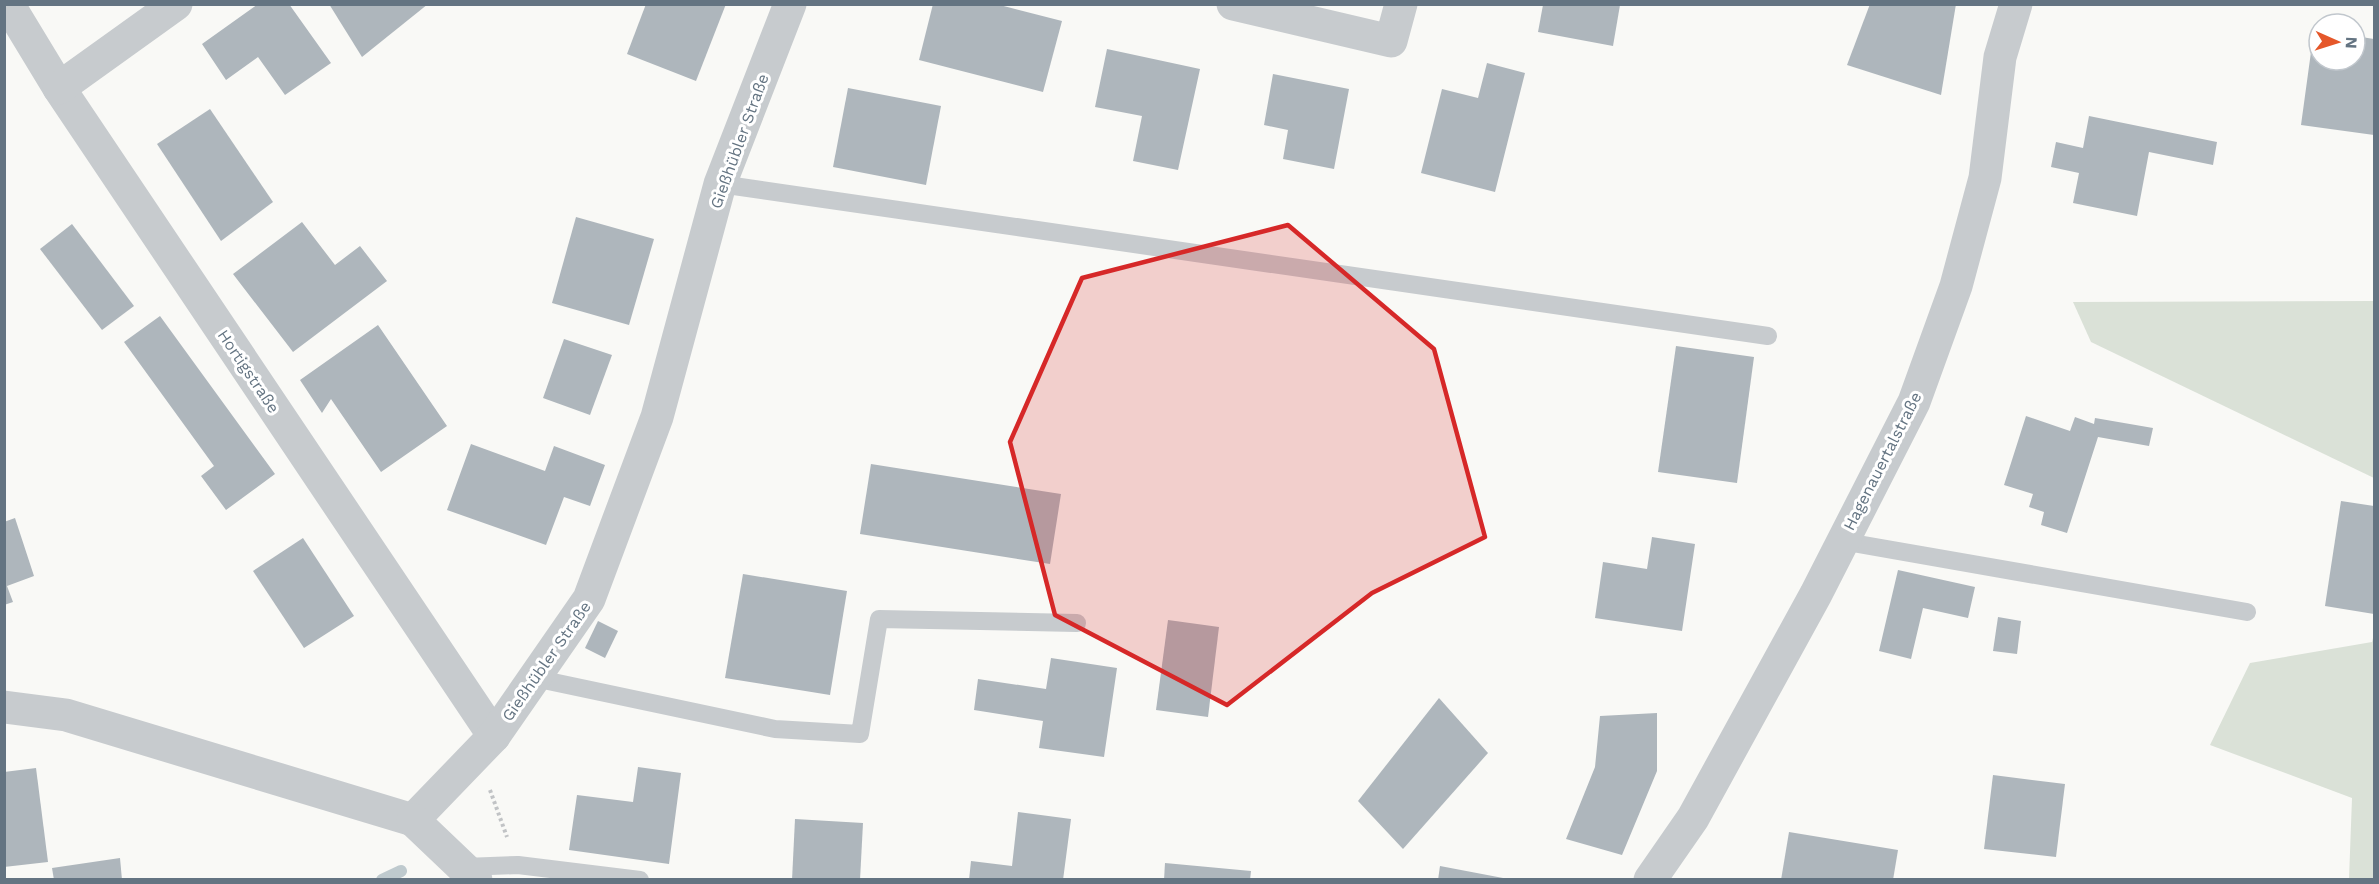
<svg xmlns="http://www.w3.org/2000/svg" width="2379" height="884" viewBox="0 0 2379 884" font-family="'Work Sans',sans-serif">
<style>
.green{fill:#dae1d7}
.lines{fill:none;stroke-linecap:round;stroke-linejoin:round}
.stream{stroke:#bfcace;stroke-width:12}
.building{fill:#aeb6bc}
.path{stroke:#c1c3c5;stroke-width:4;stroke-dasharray:3 3;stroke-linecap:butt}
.service{stroke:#c7cbce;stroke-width:18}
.minor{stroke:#c7cbce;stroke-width:33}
.marked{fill:#d62828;fill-opacity:0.2;stroke:#d62828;stroke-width:4.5;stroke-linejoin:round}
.labels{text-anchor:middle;stroke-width:6;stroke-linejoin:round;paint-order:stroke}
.street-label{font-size:16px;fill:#647482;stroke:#fff}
</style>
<rect width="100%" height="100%" fill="#f9f9f6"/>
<!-- green -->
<g class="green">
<path d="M2374 301V478L2091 342 2073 302Z"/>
<path d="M2374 634V879H2349L2352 798 2210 745 2250 663 2372 642Z"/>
</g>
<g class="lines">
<!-- stream -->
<path class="stream" d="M382 880 401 871"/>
</g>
<!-- building -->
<g class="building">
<path d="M258 4H289L331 63 285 95 258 57 226 80 202 44Z"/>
<path d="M329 4H428L362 57Z"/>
<path d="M646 4H726L696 81 627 54Z"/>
<path d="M933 4H996L1062 21 1043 92 919 60Z"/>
<path d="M1870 4H1956L1941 95 1847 65Z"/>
<path d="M1543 5H1620L1613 46 1538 32Z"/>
<path d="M2314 30 2319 31V60H2355V36L2374 39V135L2301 125Z"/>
<path d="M1107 49 1200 69 1178 170 1133 161 1142 116 1095 107Z"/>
<path d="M1487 63 1525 73 1495 192 1421 173 1442 89 1478 98Z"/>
<path d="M1273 74 1349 89 1334 169 1283 159 1288 130 1264 125Z"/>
<path d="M848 88 941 106 926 185 833 167Z"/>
<path d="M210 109 273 202 221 241 157 144Z"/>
<path d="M2089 116 2217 142 2213 165 2149 152 2137 216 2073 203 2079 173 2051 167 2056 142 2083 148Z"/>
<path d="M576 217 654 239 629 325 552 303Z"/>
<path d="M302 222 335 265 360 246 387 281 293 352 233 274Z"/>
<path d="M72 224 134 306 102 330 40 249Z"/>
<path d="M160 316 275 474 226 510 201 476 214 466 124 342Z"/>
<path d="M378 325 447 426 381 472 331 399 322 413 300 380Z"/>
<path d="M564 339 612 355 590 415 543 398Z"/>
<path d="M1676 346 1754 357 1737 483 1658 472Z"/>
<path d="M2026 416 2070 431 2075 417 2094 424 2095 418 2153 428 2149 446 2098 437 2067 533 2041 525 2044 512 2029 507 2033 494 2004 485Z"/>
<path d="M471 444 545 471 554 446 605 465 590 506 564 497 546 545 447 510Z"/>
<path d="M871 464 1061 494 1050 564 860 534Z"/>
<path d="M2341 501 2374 506V614L2325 606Z"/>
<path d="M15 518 34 576 7 586 13 602 4 605V522Z"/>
<path d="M1652 537 1695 544 1682 631 1595 618 1603 562 1647 569Z"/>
<path d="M303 538 354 616 304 648 253 571Z"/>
<path d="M1898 570 1975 587 1968 618 1923 608 1911 659 1879 651Z"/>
<path d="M743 574 847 591 830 695 725 678Z"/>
<path d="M1998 617 2021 621 2017 654 1993 651Z"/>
<path d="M1168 620 1219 627 1208 717 1156 710Z"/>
<path d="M598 621 618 631 605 658 585 648Z"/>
<path d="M1051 658 1117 668 1104 757 1039 748 1043 721 974 710 978 679 1046 689Z"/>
<path d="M1439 698 1488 753 1403 849 1358 801Z"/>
<path d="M1657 713V771L1622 855 1566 839 1595 767 1600 716Z"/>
<path d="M638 767 681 773 669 864 569 850 577 795 633 802Z"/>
<path d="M36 768 48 862 4 867V772Z"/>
<path d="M1993 775 2065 784 2056 857 1984 849Z"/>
<path d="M1018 812 1071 819 1063 880H969L971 861 1012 866Z"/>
<path d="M795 819 863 823 860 880H792Z"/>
<path d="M1789 832 1898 850 1893 880H1781Z"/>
<path d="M120 858 122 880H54L52 868Z"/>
<path d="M1165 863 1251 871 1250 880H1164Z"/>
<path d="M1440 866 1503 878V880H1438Z"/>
</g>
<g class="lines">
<!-- path -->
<path class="path" d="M490 790 507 837"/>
<!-- service -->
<g class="service">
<path d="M720 184 1768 336"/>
<path d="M1841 541 2247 612"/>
<path d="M534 678 775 729 860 734 879 619 1077 623"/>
<path d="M464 867 518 865 640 880"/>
</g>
<!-- minor -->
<g class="minor">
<path d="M8 4 59 88 494 736"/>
<path d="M1233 4 1391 41 1401 4"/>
<path d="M59 88 176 4"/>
<path d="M4 707 66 715 413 820 494 736 589 599 657 417 720 184 790 4"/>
<path d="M413 820 476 880"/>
<path d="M1650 880 1693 818 1816 594 1914 402 1956 286 1985 178 2000 57 2016 4"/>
</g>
</g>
<!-- marked area -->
<path class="marked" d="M1288 225 1434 349 1485 537 1372 593 1227 705 1055 615 1010 442 1082 278Z"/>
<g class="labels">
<!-- street labels -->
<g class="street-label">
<text transform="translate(739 141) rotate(-70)" y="6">Gießhübler Straße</text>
<text transform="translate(249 371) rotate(56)" y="6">Hortigstraße</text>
<text transform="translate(1882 461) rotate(-63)" y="6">Hagenauertalstraße</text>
<text transform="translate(546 661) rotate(-55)" y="6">Gießhübler Straße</text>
</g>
</g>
<!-- border -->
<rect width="2379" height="884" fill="none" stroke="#647482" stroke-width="12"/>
<!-- north arrow -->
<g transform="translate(2337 42) rotate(93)"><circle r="28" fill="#ffffff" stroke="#c1c7cd" stroke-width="1.5"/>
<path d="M0-4.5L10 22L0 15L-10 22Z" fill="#e5572a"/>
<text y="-9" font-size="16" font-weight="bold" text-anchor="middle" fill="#647482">N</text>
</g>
</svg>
